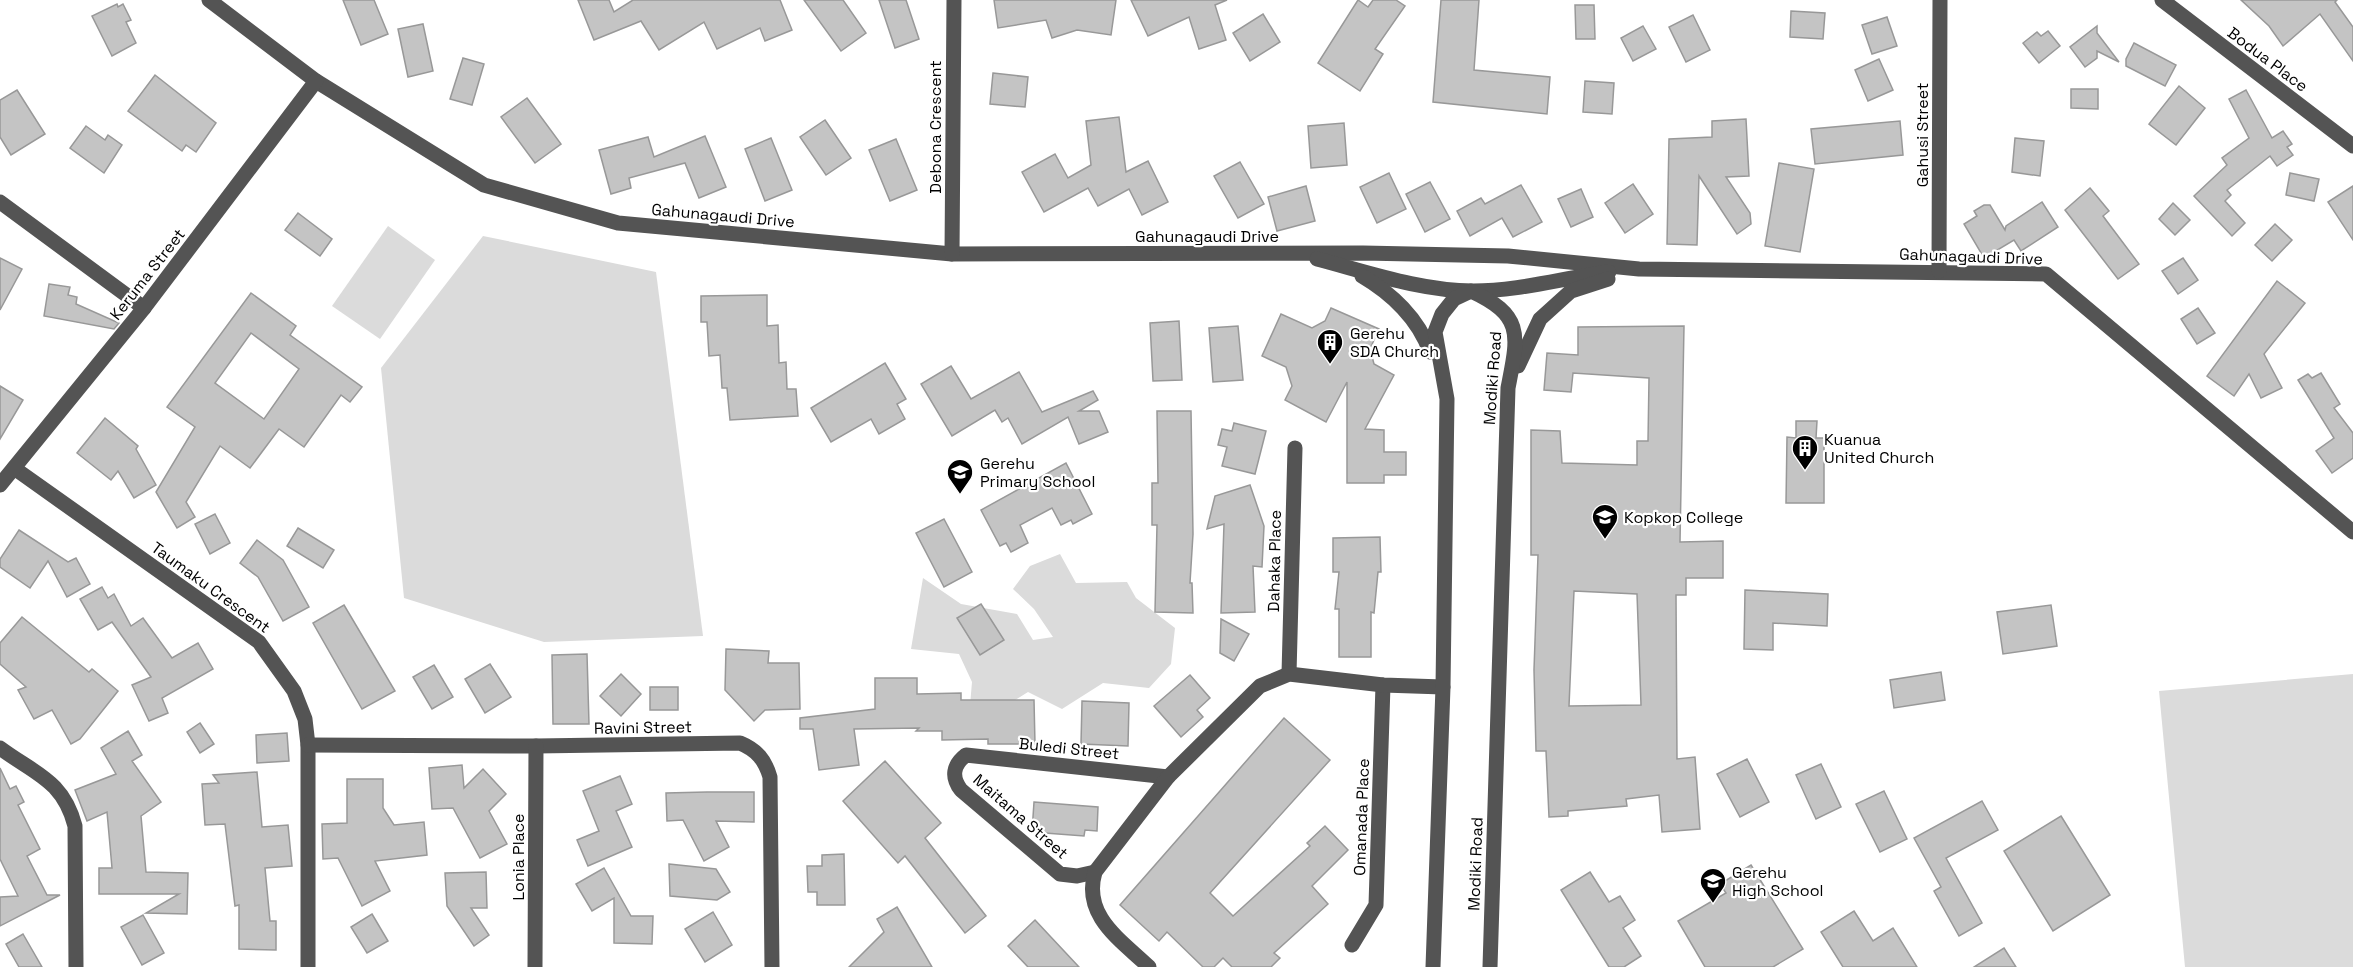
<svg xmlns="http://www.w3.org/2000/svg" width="2353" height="967" viewBox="0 0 2353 967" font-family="'Space Grotesk',sans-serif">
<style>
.green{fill:#dbdbdb}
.building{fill:#c4c4c4;stroke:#989898;stroke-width:1.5;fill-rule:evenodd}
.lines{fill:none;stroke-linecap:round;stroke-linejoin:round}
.minor{stroke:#545454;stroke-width:15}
.labels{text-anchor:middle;stroke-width:4.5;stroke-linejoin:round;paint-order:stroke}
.street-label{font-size:16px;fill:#000;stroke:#fff}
.poi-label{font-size:16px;fill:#000;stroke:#fff;text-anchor:start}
</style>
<rect width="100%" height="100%" fill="#fff"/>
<!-- green -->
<g class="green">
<path d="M388 226 435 260 380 339 332 306Z"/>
<path d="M483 236 656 272 703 636 544 642 404 598 381 368Z"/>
<path d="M1060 554 1076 583 1127 582 1136 598 1175 628 1171 664 1149 688 1103 683 1062 709 1028 692 968 729 972 682 959 654 911 649 923 578 961 604 1017 614 1033 640 1053 637 1034 609 1013 589 1030 566Z"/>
<path d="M2353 674V967H2185L2159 691Z"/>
</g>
<!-- building -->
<g class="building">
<path d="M343 0H374L388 34 361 45Z"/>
<path d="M578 0H609L614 12 633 0H780L792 30 765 41 760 28 717 49 704 22 659 50 641 21 594 40Z"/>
<path d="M804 0H843L866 33 841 51Z"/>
<path d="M879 0H906L919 39 895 48Z"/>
<path d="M994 0H1116L1111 35 1077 30 1052 38 1046 20 998 28Z"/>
<path d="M1131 0H1227L1215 5 1226 40 1199 49 1189 17 1148 36Z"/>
<path d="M1358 0 1368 7 1373 0H1396L1405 6 1375 49 1383 54 1360 91 1318 63Z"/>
<path d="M1441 0H1479L1474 70 1550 77 1547 114 1433 102Z"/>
<path d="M2241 0H2337L2335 2 2353 27V61L2320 14 2283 46 2269 26Z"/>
<path d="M117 4 118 7 123 4 131 20 126 22 136 43 112 56 92 16Z"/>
<path d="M1575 5H1594L1595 39H1576Z"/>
<path d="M1791 11 1825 13 1823 39 1790 37Z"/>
<path d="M1263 14 1280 42 1250 61 1233 33Z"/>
<path d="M1693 15 1710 50 1686 62 1669 27Z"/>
<path d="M1887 17 1897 46 1872 54 1862 25Z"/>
<path d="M423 24 433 71 408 77 398 29Z"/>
<path d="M1643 26 1656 49 1633 61 1621 38Z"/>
<path d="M2097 26V33L2119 62 2097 51V58L2085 67 2070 47Z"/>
<path d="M2048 31 2060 46 2039 63 2023 43 2037 32 2041 36Z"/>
<path d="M2134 43 2176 65 2165 86 2126 66V59Z"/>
<path d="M463 58 484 64 472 105 450 99Z"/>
<path d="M1879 59 1893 90 1868 101 1855 70Z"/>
<path d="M993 73 1028 77 1025 107 990 104Z"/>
<path d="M155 75 216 123 196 152 186 145 182 151 128 111Z"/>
<path d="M1585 81 1614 83 1612 114 1583 112Z"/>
<path d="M2179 86 2205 108 2176 145 2149 124Z"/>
<path d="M2071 89H2098V109L2071 108Z"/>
<path d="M17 90 45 134 11 155 0 137V100Z"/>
<path d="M2246 90 2272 138 2283 131 2292 144 2287 147 2293 155 2277 166 2270 156 2227 190 2231 195 2225 201 2245 223 2232 236 2194 196 2227 165 2222 158 2249 138 2229 99Z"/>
<path d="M527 98 561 144 535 163 501 117Z"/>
<path d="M1119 117 1126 172 1148 161 1168 202 1142 215 1129 189 1098 206 1088 188 1044 212 1022 172 1055 154 1068 178 1091 165 1086 121Z"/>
<path d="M1746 119 1749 176 1726 177 1750 213 1751 224 1737 234 1699 176 1697 245 1667 244 1669 139 1712 137V121Z"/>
<path d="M825 120 851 158 826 175 800 137Z"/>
<path d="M1900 121 1903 155 1815 164 1811 129Z"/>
<path d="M1344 123 1347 165 1311 168 1308 126Z"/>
<path d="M86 126 105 140 108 135 122 145 104 173 70 148Z"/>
<path d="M705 136 726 187 699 198 685 163 629 178 631 188 611 194 599 150 648 137 654 157Z"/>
<path d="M771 138 792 190 765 201 745 149Z"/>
<path d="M2015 138 2044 141 2040 176 2012 172Z"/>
<path d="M896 139 917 190 890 201 869 150Z"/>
<path d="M1240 162 1264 204 1238 218 1214 176Z"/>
<path d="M1779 163 1814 169 1800 252 1765 246Z"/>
<path d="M1389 173 1406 209 1377 223 1360 187Z"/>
<path d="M2290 173 2319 179 2314 201 2286 195Z"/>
<path d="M1430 182 1450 219 1425 232 1406 194Z"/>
<path d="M1633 184 1653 214 1625 233 1605 203Z"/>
<path d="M1521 185 1542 222 1513 237 1502 218 1470 236 1457 211 1481 198 1485 204Z"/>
<path d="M1306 186 1315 221 1277 231 1268 197Z"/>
<path d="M2353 186V240L2328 202Z"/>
<path d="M2090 188 2109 211 2103 216 2139 264 2118 279 2065 210Z"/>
<path d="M1581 189 1593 217 1571 227 1558 199Z"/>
<path d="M2042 202 2058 227 2021 251 2014 240 1984 258 1964 224 1977 216 1974 211 1984 205H1990L2005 230 2006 226Z"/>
<path d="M2173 203 2190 220 2175 235 2159 219Z"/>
<path d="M298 213 332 239 320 256 285 230Z"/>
<path d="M2275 224 2292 240 2272 261 2255 245Z"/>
<path d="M0 258 22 269 0 310Z"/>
<path d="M2183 258 2198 280 2178 294 2162 271Z"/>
<path d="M2277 281 2305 303 2264 354 2282 388 2261 398 2249 374 2234 396 2207 376Z"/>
<path d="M49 284 70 287 68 295 77 297 76 304 119 323 114 329 44 316Z"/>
<path d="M251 293 296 326 290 335 362 387 350 402 341 395 304 447 279 429 250 468 220 446 186 502 195 517 177 528 156 492 195 427 167 407ZM251 333 299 369 264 419 215 383Z"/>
<path d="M767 295V326L778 325 779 363 786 362 787 389H796L798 416 730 420 727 388H722L720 355 709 356 707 322H701V296Z"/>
<path d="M1331 308 1379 329 1370 349 1374 364 1394 375 1365 429 1384 430V452H1406V475H1384V483H1347V382L1326 422 1285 400 1292 386 1286 367 1262 356 1281 314 1312 328 1325 321Z"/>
<path d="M2198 308 2215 333 2197 344 2181 319Z"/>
<path d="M1179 321 1182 380 1153 381 1150 323Z"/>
<path d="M1238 326 1243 380 1213 382 1209 328Z"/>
<path d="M1684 326 1680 542 1723 541V578H1686V595H1676L1677 759 1695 757 1700 829 1662 832 1659 795 1626 799 1627 806 1568 811V816L1549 817 1546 751H1536L1534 670 1538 555H1531V430L1560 431 1562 463 1637 465V441H1648L1649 378 1573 373 1571 392 1544 390 1547 353 1578 355V327ZM1574 591 1637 594 1641 705 1569 706Z"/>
<path d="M885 363 906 399 897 404 905 419 879 434 871 419 831 442 811 408Z"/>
<path d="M951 366 971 399 1019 372 1042 412 1093 391 1098 400 1079 411H1099L1108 432 1079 444 1068 417 1022 444 1008 418 1002 422 995 410 952 436 921 384Z"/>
<path d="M2321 373 2340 404 2334 408 2353 433V458L2332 473 2316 451 2334 438 2298 380 2308 374 2312 378Z"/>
<path d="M0 386 23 400 0 439Z"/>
<path d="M1157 411H1191L1193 534 1190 583H1192L1193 613 1155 612 1157 525H1152V483H1158Z"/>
<path d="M105 418 138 446 136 449 156 485 134 498 118 471 111 480 77 453Z"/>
<path d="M1796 421H1817L1816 438H1824V503H1786L1787 437 1796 438Z"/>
<path d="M1234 423 1266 431 1255 474 1222 466 1227 447 1218 445 1222 429 1232 431Z"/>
<path d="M1066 463 1092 514 1073 524 1071 520 1061 525 1052 508 1020 525 1028 543 1011 552 1006 543 1000 546 981 510Z"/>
<path d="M1250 485 1264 526 1262 567 1253 566 1255 612 1221 613 1224 524 1207 529 1215 496Z"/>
<path d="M215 514 230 543 210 554 195 524Z"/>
<path d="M944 519 972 572 944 587 916 533Z"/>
<path d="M298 528 334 550 323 568 287 546Z"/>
<path d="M19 530 68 562 76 558 90 584 67 597 48 561 30 588 0 567V559Z"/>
<path d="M1380 537 1381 572H1378L1374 613 1371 612V657H1339V609H1335L1339 572H1333V538Z"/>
<path d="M257 540 283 560 309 607 283 621 258 577 240 563Z"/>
<path d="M102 587 108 598 114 594 131 626 143 618 172 658 198 643 213 669 162 698 168 713 149 721 132 685 151 677 112 622 98 630 80 599Z"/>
<path d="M1745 590 1828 594 1827 626 1773 623V650L1744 649Z"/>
<path d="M981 604 1004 640 980 655 957 618Z"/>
<path d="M344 605 395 691 362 709 313 623Z"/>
<path d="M2051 605 2057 646 2003 654 1997 612Z"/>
<path d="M22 617 89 672 92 669 118 691 80 739 71 744 52 710 34 719 18 690 26 687 0 664V643Z"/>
<path d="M1221 619 1249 634 1234 661 1220 653Z"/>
<path d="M726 649 769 651 768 663H799L800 709 765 710 754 721 725 690Z"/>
<path d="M587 654 589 724H553L552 655Z"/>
<path d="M490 664 511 697 485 713 465 679Z"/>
<path d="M434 665 453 697 432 709 413 677Z"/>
<path d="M1941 672 1945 700 1894 708 1890 680Z"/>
<path d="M621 674 641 694 621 716 600 696Z"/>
<path d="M1190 675 1210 698 1197 710 1203 717 1181 737 1154 706Z"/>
<path d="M875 678H917V694L961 693V700H1034L1035 744H988V739L942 740V731H916L919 728 854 729 859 765 819 770 813 729H800V718L875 709Z"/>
<rect x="650" y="687" width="28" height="23"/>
<path d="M1082 701 1129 703 1128 746 1081 744Z"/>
<path d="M1284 718 1330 760 1210 893 1233 916 1310 846 1307 843 1325 826 1348 850 1312 886 1328 904 1274 953 1280 958 1271 967H1232L1223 958 1214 967H1203L1167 932 1159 941 1120 905Z"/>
<path d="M200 723 214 744 200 753 187 732Z"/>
<path d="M128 731 142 755 132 761 161 802 141 816 146 872 188 873 187 914 146 913 179 894H99V868H112L107 812 87 821 75 790 116 774 101 748Z"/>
<path d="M287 733 289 761 257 763 256 735Z"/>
<path d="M1747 759 1769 802 1740 817 1717 774Z"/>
<path d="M885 761 941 823 925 838 986 916 965 933 905 856 898 863 843 801Z"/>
<path d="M1821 764 1841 807 1816 819 1796 775Z"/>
<path d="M462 765 464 788 483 769 506 794 489 811 507 844 480 858 453 808 432 809 429 768Z"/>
<path d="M0 768 10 789 16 786 24 802 18 805 40 849 27 856 47 895H60L0 926V897L18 896 0 859Z"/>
<path d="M257 772 262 827 288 825 292 866 265 868 270 921H276V950L239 949V905L235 906 225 824 205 825 202 784 219 783 213 775Z"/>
<path d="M620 776 632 804 616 811 632 847 588 866 577 840 599 831 583 791Z"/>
<path d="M347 779H383V808L394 825 424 822 427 855 375 861 390 891 362 906 338 858 323 859 322 824 347 823Z"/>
<path d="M1884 791 1907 839 1880 852 1856 804Z"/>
<path d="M707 792H754V822L716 821 729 847 704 861 683 820 667 821 666 793Z"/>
<path d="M1982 801 1998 830 1946 858 1982 923 1959 936 1934 891 1941 887 1914 838Z"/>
<path d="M1034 802 1098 807 1097 831 1085 830 1084 836 1032 832Z"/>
<path d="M2061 816 2110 895 2053 931 2004 851Z"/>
<path d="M844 854 845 905H817V892H808L807 866H822V855Z"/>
<path d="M669 864 716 869 730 892 717 900 670 896Z"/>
<path d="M1751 865 1803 949 1773 967H1705L1678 921 1726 893 1720 884Z"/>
<path d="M604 868 631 916H653L652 944 614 943V898L592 911 576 884Z"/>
<path d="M486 872 487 908H471L489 935 474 946 447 906 445 873Z"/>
<path d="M1590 872 1609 902 1620 896 1635 920 1623 928 1641 956 1624 967H1609L1561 890Z"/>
<path d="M897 907 932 967H849L884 932 877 919Z"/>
<path d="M1854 911 1873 941 1893 928 1917 967H1843L1821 932Z"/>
<path d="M713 912 732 945 705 962 685 929Z"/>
<path d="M372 914 388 941 367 953 351 927Z"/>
<path d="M143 915 164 953 142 965 121 927Z"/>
<path d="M1035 920 1079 967H1028L1008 946Z"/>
<path d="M23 934 42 967H19L6 944Z"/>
<path d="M2004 948 2016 967H1974Z"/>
</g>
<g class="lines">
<!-- minor -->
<g class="minor">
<path d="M209 0 316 81 484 185 618 223 952 254 1363 253 1508 256 1639 269 2046 274 2353 532"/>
<path d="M2162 0 2353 146"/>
<path d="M0 202 144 308"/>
<path d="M952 254 954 0"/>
<path d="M1317 259C1367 272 1421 291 1473 291 1519 291 1563 278 1609 272"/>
<path d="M1939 271 1940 0"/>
<path d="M1362 276C1391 293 1419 319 1430 352"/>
<path d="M1518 366 1540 319 1571 291 1608 279"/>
<path d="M14 468 259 642 294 691 305 719 308 745V967"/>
<path d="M0 485 144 308 316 81"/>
<path d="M1289 674 1295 448"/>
<path d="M308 745 536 746 740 743C757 750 765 760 770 777L772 967"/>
<path d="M0 748C35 774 63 780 75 826L76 967"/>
<path d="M1095 872 1077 876 1060 874 961 790C951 777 953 765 966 755L1168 777"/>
<path d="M1352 945 1376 905 1383 685"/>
<path d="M535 967 536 746"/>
<path d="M1149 967C1121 940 1082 916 1095 872L1168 777 1260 686 1289 674 1383 685 1443 687"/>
<path d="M1433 967 1443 687 1447 399 1435 332 1442 314 1454 299 1471 291C1525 316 1518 336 1508 388L1490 967"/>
</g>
</g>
<!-- icons -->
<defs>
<g id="building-pin" transform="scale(1.35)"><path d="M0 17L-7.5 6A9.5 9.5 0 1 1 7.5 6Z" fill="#000" stroke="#fff"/><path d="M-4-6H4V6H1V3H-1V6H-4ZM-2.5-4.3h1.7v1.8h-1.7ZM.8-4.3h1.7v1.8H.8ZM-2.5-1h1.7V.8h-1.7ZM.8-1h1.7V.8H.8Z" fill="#fff"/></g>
<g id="school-pin" transform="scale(1.35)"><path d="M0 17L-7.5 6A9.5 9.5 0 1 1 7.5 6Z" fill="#000" stroke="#fff"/><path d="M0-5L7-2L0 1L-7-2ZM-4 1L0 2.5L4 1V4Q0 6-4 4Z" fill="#fff"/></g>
<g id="university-pin" transform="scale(1.35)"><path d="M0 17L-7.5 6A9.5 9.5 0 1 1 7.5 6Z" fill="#000" stroke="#fff"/><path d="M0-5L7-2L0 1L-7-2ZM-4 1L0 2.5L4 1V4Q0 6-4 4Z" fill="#fff"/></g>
</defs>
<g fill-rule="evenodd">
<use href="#building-pin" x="1330" y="342"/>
<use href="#building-pin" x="1805" y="448"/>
<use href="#school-pin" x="960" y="472"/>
<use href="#university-pin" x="1605" y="517"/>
<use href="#school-pin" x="1713" y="881"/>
</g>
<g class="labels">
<!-- street labels -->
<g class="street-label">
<text transform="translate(2268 59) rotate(37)" y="6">Bodua Place</text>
<text transform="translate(935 127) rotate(-90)" y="6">Debona Crescent</text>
<text transform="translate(1922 135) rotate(-90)" y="6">Gahusi Street</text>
<text transform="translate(723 215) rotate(5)" y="6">Gahunagaudi Drive</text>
<text x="1207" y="242">Gahunagaudi Drive</text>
<text transform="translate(1971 256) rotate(2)" y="6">Gahunagaudi Drive</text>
<text transform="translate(147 274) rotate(-52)" y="6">Keruma Street</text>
<text transform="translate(1492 378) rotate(-86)" y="6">Modiki Road</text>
<text transform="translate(1274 561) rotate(-89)" y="6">Dahaka Place</text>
<text transform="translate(211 587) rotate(36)" y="6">Taumaku Crescent</text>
<text transform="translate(643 727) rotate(-1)" y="6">Ravini Street</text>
<text transform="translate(1069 748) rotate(6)" y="6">Buledi Street</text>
<text transform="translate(1021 816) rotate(41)" y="6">Maitama Street</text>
<text transform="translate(1361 817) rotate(-88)" y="6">Omanada Place</text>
<text transform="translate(518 857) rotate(-90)" y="6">Lonia Place</text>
<text transform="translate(1475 864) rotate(-88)" y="6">Modiki Road</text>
</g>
<!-- poi labels -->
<g class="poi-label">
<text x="1350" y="339">Gerehu<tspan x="1350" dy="18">SDA Church</tspan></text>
<text x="1824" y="445">Kuanua<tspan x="1824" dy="18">United Church</tspan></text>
<text x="980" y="469">Gerehu<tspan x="980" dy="18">Primary School</tspan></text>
<text x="1624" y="523">Kopkop College</text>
<text x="1732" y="878">Gerehu<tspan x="1732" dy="18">High School</tspan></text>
</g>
</g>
</svg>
